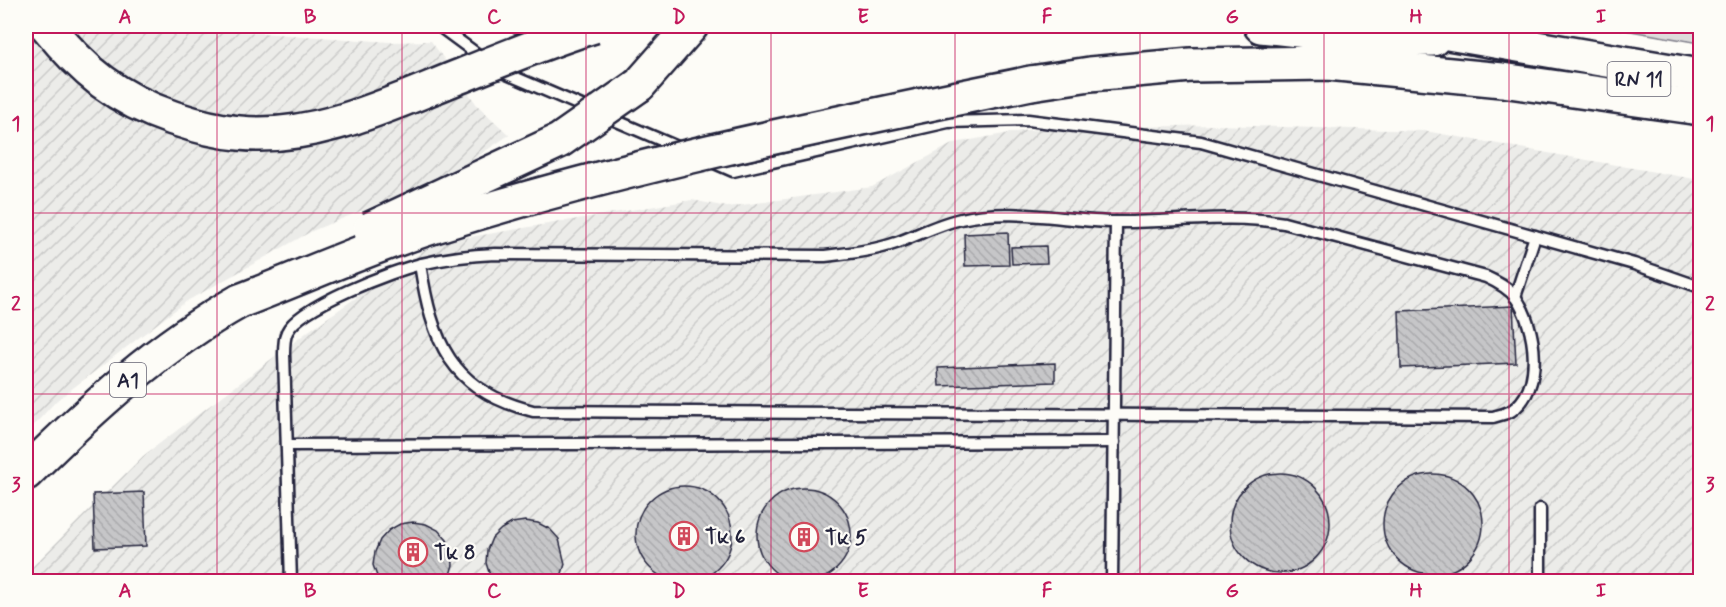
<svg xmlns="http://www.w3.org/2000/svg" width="1726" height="607" viewBox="0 0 1726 607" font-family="Mynerve,sans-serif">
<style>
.industrial{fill:url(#industrial-furrows)}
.green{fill:#dddcdb;stroke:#807f8b;stroke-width:1.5}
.building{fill:url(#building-back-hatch);stroke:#22223b;stroke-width:1.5}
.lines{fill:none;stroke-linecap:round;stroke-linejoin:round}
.lane-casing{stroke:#22223b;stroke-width:15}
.highway-casing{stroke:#22223b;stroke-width:38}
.lane{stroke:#fdfcf7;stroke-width:10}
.highway{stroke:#fdfcf7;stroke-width:33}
.highway-bridge-casing{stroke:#22223b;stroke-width:38;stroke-linecap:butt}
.highway-bridge{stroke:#fdfcf7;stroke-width:33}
.grid{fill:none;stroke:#c2185b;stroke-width:1.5;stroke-opacity:0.55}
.labels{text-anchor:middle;stroke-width:4.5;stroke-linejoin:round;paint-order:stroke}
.shield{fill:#fdfcf7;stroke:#646373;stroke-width:1.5}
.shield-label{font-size:20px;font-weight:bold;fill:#22223b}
.poi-label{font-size:21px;font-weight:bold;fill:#22223b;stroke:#fdfcf7;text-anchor:start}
.neatline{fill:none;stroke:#c2185b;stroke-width:2}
.grid-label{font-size:20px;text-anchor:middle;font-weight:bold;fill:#c2185b}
</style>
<defs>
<pattern id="industrial-furrows" width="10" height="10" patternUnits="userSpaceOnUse" patternTransform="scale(1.5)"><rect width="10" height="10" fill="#ecece9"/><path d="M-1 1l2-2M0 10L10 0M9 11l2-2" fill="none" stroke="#cacac9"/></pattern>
<pattern id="building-back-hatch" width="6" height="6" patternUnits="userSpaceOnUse" patternTransform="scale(1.5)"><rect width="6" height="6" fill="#c6c6c8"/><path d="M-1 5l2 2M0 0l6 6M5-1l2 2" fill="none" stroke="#aaaaad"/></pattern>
</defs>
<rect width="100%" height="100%" fill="#fdfcf7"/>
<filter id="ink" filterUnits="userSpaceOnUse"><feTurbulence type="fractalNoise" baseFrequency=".0167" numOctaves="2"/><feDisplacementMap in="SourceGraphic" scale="12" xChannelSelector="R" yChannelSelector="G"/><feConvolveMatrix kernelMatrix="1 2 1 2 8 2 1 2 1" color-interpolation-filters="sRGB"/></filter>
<g filter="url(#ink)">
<!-- industrial -->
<g class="industrial">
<path d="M26 26H162L390 42 431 41 477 105 509 135 453 173 312 231 187 301 56 401 26 434Z"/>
<path d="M1214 125 1425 131 1700 180V581L26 582V573L143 456 310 330 434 243 692 200 727 207 872 187 954 143 1027 130Z"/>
</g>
<!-- green -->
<path class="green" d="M1602 26H1700V43Z"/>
<!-- building -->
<g class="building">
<path d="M1008 232 1009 265 965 266 964 234Z"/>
<path d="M1046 246 1047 263 1012 264 1011 247Z"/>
<path d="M1513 306 1516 363 1401 368 1399 311Z"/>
<path d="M1055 363V382L939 386 938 368Z"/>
<circle cx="1280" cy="523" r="50"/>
<circle cx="1433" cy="524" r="50"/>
<circle cx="684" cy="534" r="48"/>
<circle cx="804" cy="535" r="47"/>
<path d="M144 492 146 546 95 548 93 494Z"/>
<path d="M525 521 538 523 550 529 559 539 565 564 561 577 558 582H492L486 563 487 550 492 538 501 529 512 523Z"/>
<path d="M413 522 426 524 438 530 447 540 452 552 453 565 449 578 447 582H379L373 565 375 552 380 540 389 530 400 524Z"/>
</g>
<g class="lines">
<!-- lane casing -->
<g class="lane-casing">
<g id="lane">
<path d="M439 26 500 71 682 149"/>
<path d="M710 161 733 171 948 122 1028 120 1201 142 1634 264 1700 287"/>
<path d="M1515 297 1535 236"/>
<path d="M287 445 1114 442"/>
<path d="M1540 509V582"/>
<path d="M291 582 284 354C284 347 284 338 287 332 299 306 393 271 421 264 446 258 470 255 495 254L825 256C849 253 873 251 896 243 918 235 938 224 961 219 1010 207 1065 221 1115 222 1172 223 1227 213 1284 223L1486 277C1497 282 1509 288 1516 298 1536 327 1545 389 1511 411 1506 414 1499 415 1493 417L533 411C450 391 432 341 420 264"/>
<path d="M1112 582 1116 222"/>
</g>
</g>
<!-- highway casing -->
<g class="highway-casing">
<g id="highway">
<path d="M1261 26 1387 40 1433 39"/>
<path d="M1407 26 1700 76"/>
<path d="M1031 83 1090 74 1191 65 1328 63 1502 80 1700 108"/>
<path d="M639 85 691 26"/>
<path d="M26 473C92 408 159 346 240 301"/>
</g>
</g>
<!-- lane -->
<use href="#lane" class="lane"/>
<!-- highway -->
<use href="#highway" class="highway"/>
<!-- highway-bridge casing -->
<g class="highway-bridge-casing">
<g id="highway-bridge">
<path d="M47 26C83 71 117 99 173 118 194 125 217 131 239 133 314 141 390 104 458 77 503 59 548 40 594 26"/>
<path d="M370 229 559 141 639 85"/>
<path d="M240 301C305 276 369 247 435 226 630 164 832 124 1031 83"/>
</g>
</g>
<!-- highway-bridge -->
<use href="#highway-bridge" class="highway-bridge"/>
</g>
</g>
<!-- grid -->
<path class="grid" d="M217 26V582M402 26V582M586 26V582M771 26V582M955 26V582M1140 26V582M1324 26V582M1509 26V582M26 213H1700M26 394H1700"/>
<!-- icons -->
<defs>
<g id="building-ring" transform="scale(1.5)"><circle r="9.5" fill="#fdfcf7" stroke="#d1495b" stroke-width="1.5"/><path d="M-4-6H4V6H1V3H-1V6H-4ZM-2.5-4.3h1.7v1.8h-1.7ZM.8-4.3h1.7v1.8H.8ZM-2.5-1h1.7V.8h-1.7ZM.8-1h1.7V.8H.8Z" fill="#d1495b"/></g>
</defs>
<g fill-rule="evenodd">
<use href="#building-ring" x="684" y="536"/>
<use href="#building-ring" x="804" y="537"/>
<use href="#building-ring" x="413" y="552"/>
</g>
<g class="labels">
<!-- shield labels -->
<g class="shield">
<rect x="1607.5" y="62" width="63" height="34" rx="4.5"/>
<rect x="110" y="363" width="36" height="34" rx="4.5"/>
</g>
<g class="shield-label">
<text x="1639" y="86">RN 11</text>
<text x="128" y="387">A1</text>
</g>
<!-- poi labels -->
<g class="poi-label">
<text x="705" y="543">Tk 6</text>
<text x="825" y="544">Tk 5</text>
<text x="434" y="559">Tk 8</text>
</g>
</g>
<!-- margin -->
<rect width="1726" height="607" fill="none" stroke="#fdfcf7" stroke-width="66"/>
<rect x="33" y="33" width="1660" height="541" class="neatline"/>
<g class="grid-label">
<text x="125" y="23">A</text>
<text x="310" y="23">B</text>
<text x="494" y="23">C</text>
<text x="679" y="23">D</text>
<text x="863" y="23">E</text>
<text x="1047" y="23">F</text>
<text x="1232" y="23">G</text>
<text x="1416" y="23">H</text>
<text x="1601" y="23">I</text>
<text x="16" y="130">1</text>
<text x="1710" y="130">1</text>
<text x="16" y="310">2</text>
<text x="1710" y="310">2</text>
<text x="16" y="491">3</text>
<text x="1710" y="491">3</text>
<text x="125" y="597">A</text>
<text x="310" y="597">B</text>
<text x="494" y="597">C</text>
<text x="679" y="597">D</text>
<text x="863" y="597">E</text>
<text x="1047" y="597">F</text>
<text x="1232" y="597">G</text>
<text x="1416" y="597">H</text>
<text x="1601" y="597">I</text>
</g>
</svg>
